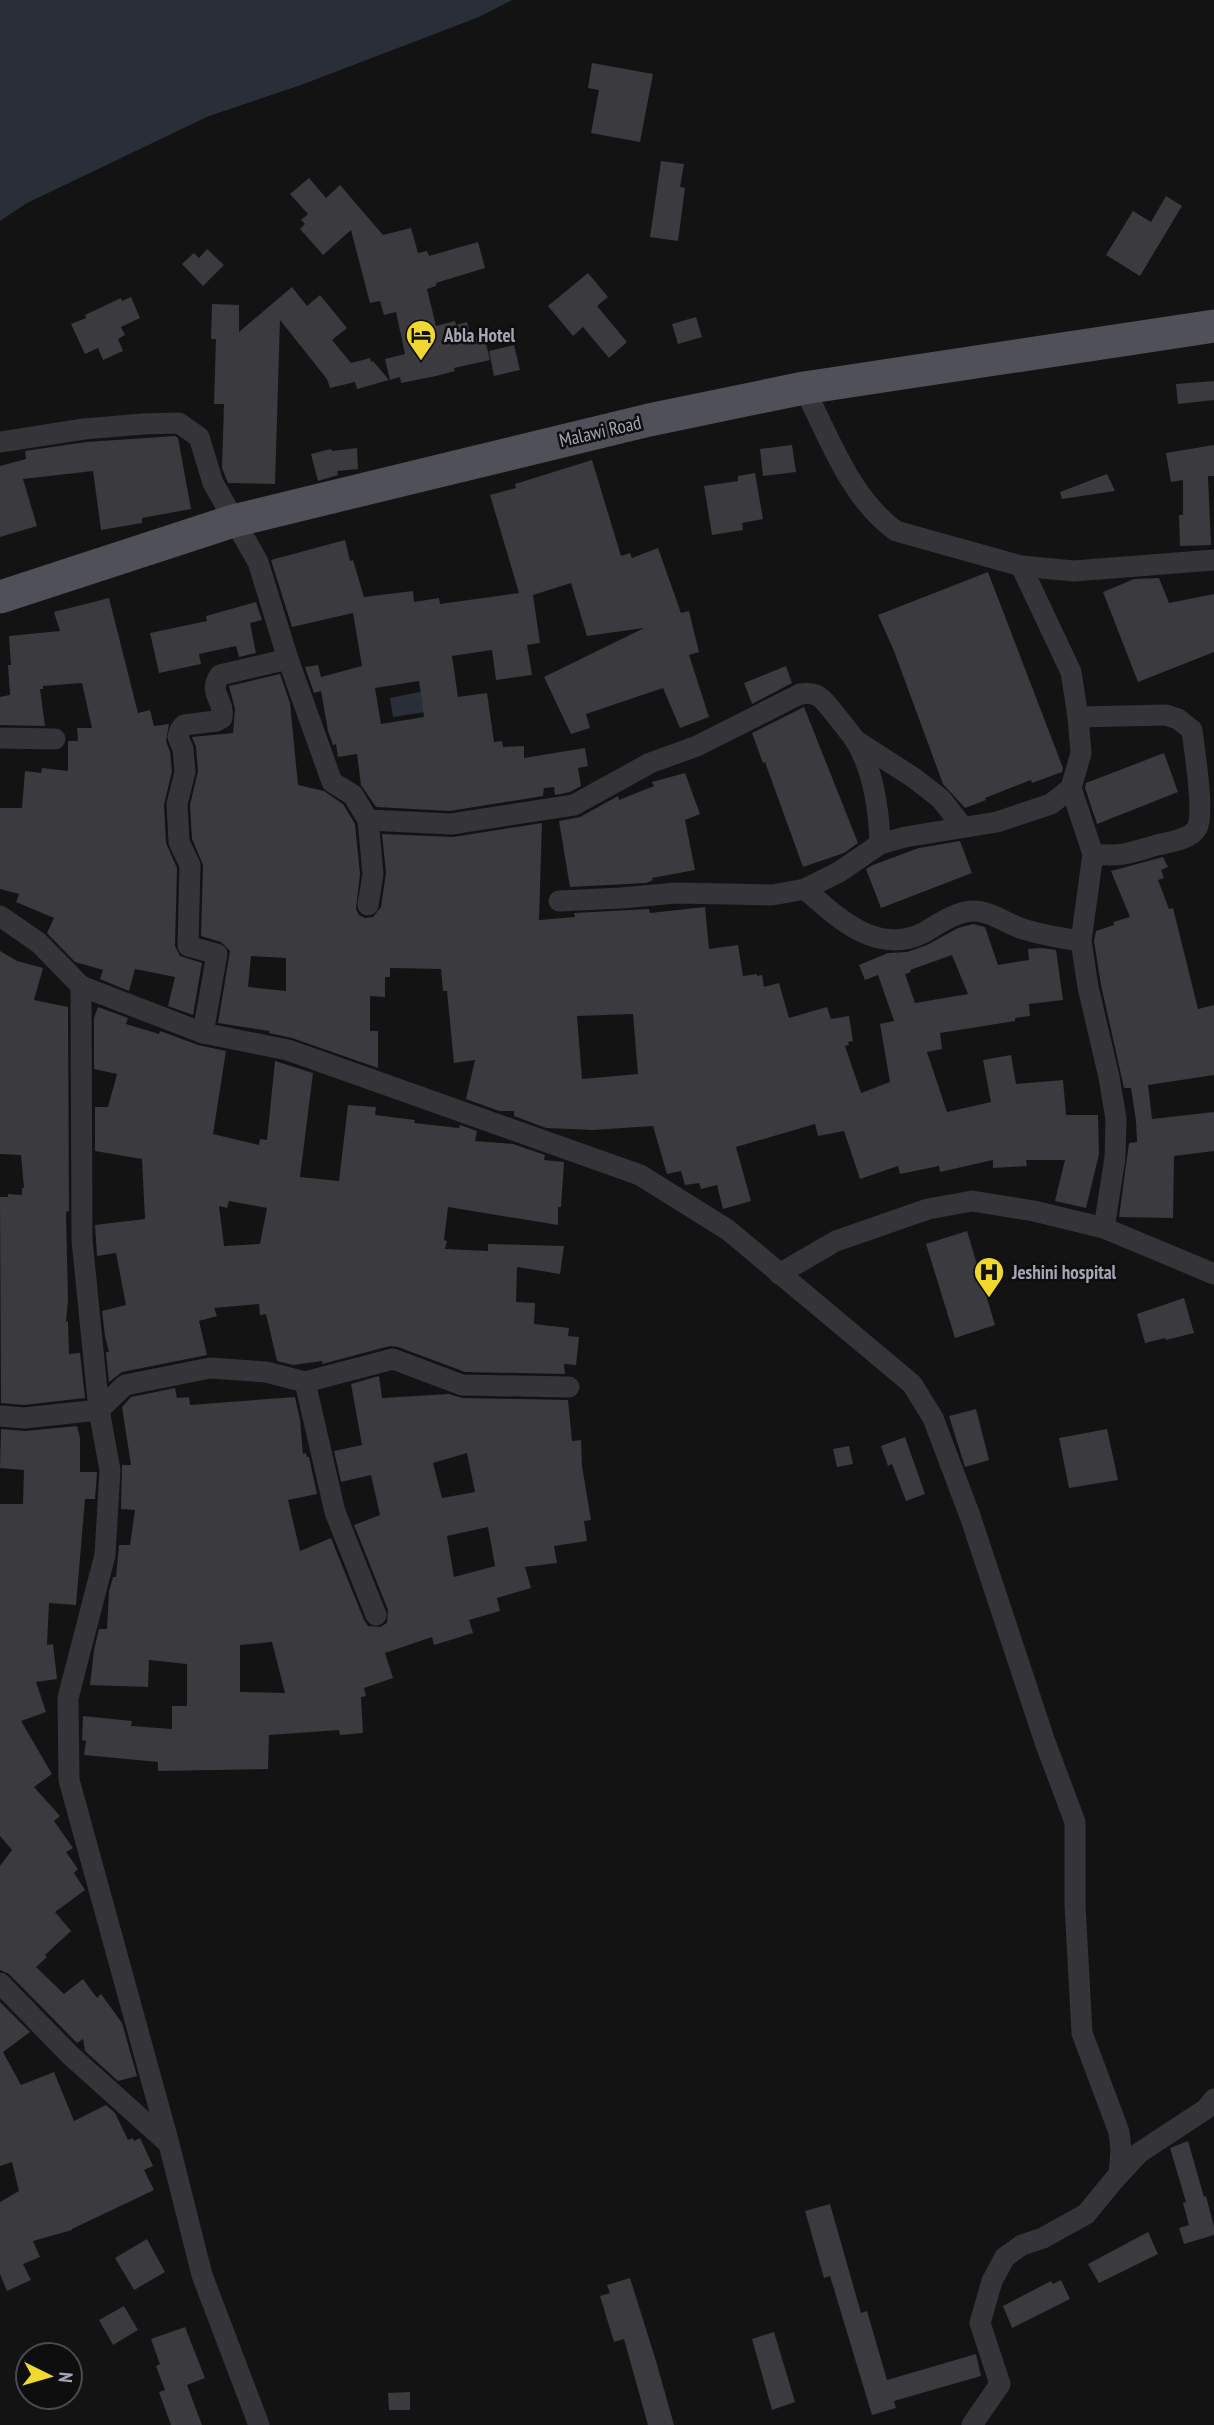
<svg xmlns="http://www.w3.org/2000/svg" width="1214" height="2425" viewBox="0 0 1214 2425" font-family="'PT Sans Narrow',sans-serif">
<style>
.water{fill:#292e38}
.building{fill:#3a3a3f;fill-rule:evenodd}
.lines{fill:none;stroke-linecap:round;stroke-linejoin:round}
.minor{stroke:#343439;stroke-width:21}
.primary{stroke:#505058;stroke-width:33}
.labels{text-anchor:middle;stroke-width:5;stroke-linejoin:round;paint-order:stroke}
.poi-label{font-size:19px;font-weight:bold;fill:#a4a6b5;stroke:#0e0e0f;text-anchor:start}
.street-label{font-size:19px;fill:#a4a6b5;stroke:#0e0e0f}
</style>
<rect width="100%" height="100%" fill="#131314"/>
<!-- water -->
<g class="water">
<path d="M0 0H512L479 17 301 85 209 116 27 203 0 221Z"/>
<path d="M435 689 438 710 393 717 390 698Z"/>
</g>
<!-- building -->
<g class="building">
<path d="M592 63 653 74 640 142 591 133 599 90 588 88Z"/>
<path d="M661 161 684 164 680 187 685 188 678 241 650 237Z"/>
<path d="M309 178 326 198 340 185 383 235 411 228 418 253 427 251 429 256 478 242 485 268 436 283V286L427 289 436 326 455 321 456 325 467 322 471 338 484 335 490 360 454 368 455 371 436 376 401 383 400 377 390 380 385 359 405 354 396 312 384 315 380 301 370 303 351 230 323 255 300 229 305 224 301 220 308 214 290 194Z"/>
<path d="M1166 196 1182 206 1140 276 1106 255 1133 211 1151 222Z"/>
<path d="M207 249 224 265 203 286 182 264 194 253 199 258Z"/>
<path d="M588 273 608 297 597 306 627 342 609 358 583 327 573 336 548 306Z"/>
<path d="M292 287 307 306 320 295 347 328 332 340 351 363 370 358 371 362 373 361 389 380 357 389 355 382 330 388 327 379 280 320 275 484 228 483 222 468 224 404H214L216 339H211L212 304 239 305V332Z"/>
<path d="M131 297 140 318 121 327 125 335 118 339 123 351 103 360 98 348 85 354 71 324 86 318 85 315 121 298 122 301Z"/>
<path d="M696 317 702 337 678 344 672 324Z"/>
<path d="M514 345 520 370 494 376 489 351Z"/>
<path d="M1214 381V400L1178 404 1176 384Z"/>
<path d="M175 436 178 438 191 509 142 518V523L101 530 93 471 23 479 37 526 0 537V466L26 459 25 451 86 442Z"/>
<path d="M792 445 796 472 763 476 760 449Z"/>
<path d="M1214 445V476H1208L1211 545 1180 546 1179 515H1183V480L1171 482 1166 453Z"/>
<path d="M357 448 358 469 337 471 338 475 318 481 311 454 331 449 332 451Z"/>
<path d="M592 460 621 556 630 553 632 558 658 548 681 613 689 611 699 652 689 655 709 717 680 728 663 688 586 714 590 728 571 734 544 677 644 628 587 636 571 583 533 595 540 643 527 645 532 675 496 680 492 650 452 656 458 697 487 693 494 742 502 741 503 747 524 746V758L585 748 588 766 578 768 581 786 570 792 555 795 554 787 544 788 543 796 450 811 376 807 361 785 357 754 338 757 336 744 333 745 328 731 321 691 314 693 305 667 318 665 321 677 362 666 353 613 292 627 271 560 345 540 350 561 353 560 364 597 413 591 414 602 439 598 440 604 519 593 490 495 516 488 515 484ZM419 681 424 717 381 724 375 688Z"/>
<path d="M755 473 763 519 742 523 743 530 712 535 704 486 738 481V476Z"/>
<path d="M1107 474 1115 491 1062 499 1060 492Z"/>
<path d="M988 572 1063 768 1062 772 1032 783 1031 780 985 798 986 800 965 808 943 784 894 651 878 615Z"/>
<path d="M1159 578 1169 603 1214 594V652L1138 682 1103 592 1134 579Z"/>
<path d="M109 598 138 713 150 710 154 726 169 724 166 741 170 752 172 771 164 805 166 843 177 868 175 946 180 956 202 963 193 1015 168 1006 175 977 135 969 129 991 100 979 103 970 75 962 47 933 54 918 16 902 19 894 0 889V808H22L25 771 41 773 42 768 68 771V741H78L77 728H92L82 683 43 686V689H40L45 726 0 725V697L10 695 8 665H11L9 636 60 631 54 612Z"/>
<path d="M256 602 262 620 250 623 256 653 239 657 236 646 199 654 201 664 159 673 150 633 207 621 206 616Z"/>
<path d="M786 666 792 683 752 704 744 683Z"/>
<path d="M280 674 290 703 298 785 324 791 343 804 355 824 360 874 356 909 359 915 365 918 373 917 381 907 386 873 382 834 453 837 542 823 539 920 575 917 574 913 649 909 650 913 705 907 709 949 738 945 743 976 757 974V976L762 975 764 987 779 983 789 1018 827 1007 831 1019 849 1016 853 1041 848 1042 849 1045 845 1046 861 1093 890 1082 880 1024 894 1021 878 975 865 980 859 965 888 953 907 952 927 945 958 928 973 924 985 927 998 965 1029 960 1028 949 1042 948 1056 950 1063 1000 1029 1004 1030 1016 1015 1018V1021L940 1033 942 1049 927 1052 947 1112 991 1102 983 1060 1011 1055 1016 1084 1063 1080 1066 1115H1098L1099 1154 1086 1208 1055 1201 1065 1160H1026L1027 1166 993 1168V1160L940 1172 939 1166 900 1174 898 1166 860 1179 844 1131 818 1136 815 1124 736 1147 751 1201 723 1209 717 1185 701 1189 699 1183 685 1185 681 1171 667 1174 653 1126 593 1130 546 1128 514 1116V1111H499L466 1099 475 1060 454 1063 447 991H443L441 969 390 968V977H385V997L370 996V1031H378V1068L292 1038 269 1033V1031L218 1023 230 951 221 942 201 936 203 865 192 839 190 805 198 771 196 747 192 737 233 733 235 709 229 686ZM952 955 968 994 915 1003 905 974 911 972 910 970ZM251 956 286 958V991L248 987ZM633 1014 638 1074 582 1079 577 1016Z"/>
<path d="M804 707 858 843 844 853 803 867 765 762 763 763 752 733Z"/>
<path d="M1164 753 1178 792 1097 824 1085 788 1086 783Z"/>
<path d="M685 773 700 814 685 820 695 870 652 878 653 880 646 883 570 887 559 821 580 817 618 796 619 800 654 786 652 782Z"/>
<path d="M960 841 972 873 881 908 866 869 873 865 919 848Z"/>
<path d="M1163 857 1168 867 1161 870 1164 878 1158 880 1169 909 1173 908 1198 1009 1214 1005V1075L1148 1085 1152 1119 1214 1112V1151L1174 1156 1173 1218 1119 1217 1129 1143 1137 1142 1136 1121 1131 1088H1124L1101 985 1094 941 1096 931 1114 925 1113 922 1130 917 1111 871Z"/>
<path d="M0 951 17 961 43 968 34 1000 68 1007 69 1211 66 1212 68 1300 66 1322 68 1321 69 1354 80 1353 85 1398 24 1405 1 1403 0 1197H8V1194L22 1195V1188H24L21 1155 0 1154Z"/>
<path d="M98 1007 128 1018 126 1024 159 1034 160 1031 163 1032 198 1045 226 1051 213 1134 259 1145 260 1139 267 1140 275 1061 313 1073 300 1177 339 1181 348 1105 376 1107 375 1115 415 1120 414 1123 459 1128 460 1125 477 1131 475 1141 513 1144 545 1155 544 1160 564 1162 561 1207H558V1225L448 1207 444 1240 447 1241 445 1249 488 1251V1244L564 1246 560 1274 517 1267 516 1302 535 1303 534 1324 569 1328 568 1336 579 1337 576 1365 564 1364 565 1374 465 1372 398 1347 390 1346 322 1364V1361L293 1365 277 1361 266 1314 260 1315 259 1304 214 1308 217 1316 199 1321 207 1355 122 1372 109 1382 106 1352H109L105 1336 102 1311 126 1305 116 1253 97 1256 95 1225 145 1219 142 1159 95 1151V1107H108L117 1074 94 1069V1018ZM229 1201 267 1208 260 1244 224 1246 219 1206 227 1208Z"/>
<path d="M967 1231 995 1325 955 1338 926 1244Z"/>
<path d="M1184 1298 1194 1333 1166 1340 1165 1338 1145 1343 1137 1314Z"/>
<path d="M379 1376 382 1398 449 1394 462 1398 568 1400 572 1441 581 1440 582 1466 591 1520 584 1521 587 1541 554 1546 557 1563 525 1567 531 1588 497 1598 500 1611 469 1620 473 1633 434 1645 432 1637 385 1653 393 1678 364 1688 366 1696 361 1697 363 1733 340 1735 339 1730 269 1735 268 1769 158 1771V1762L84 1755 86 1741 82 1740 83 1716 132 1721 131 1726 172 1729V1706H187V1664L149 1660 148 1687 90 1685 94 1650 99 1629H107L109 1592 113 1577H116L119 1545H130L135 1510 121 1509 122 1465H131L122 1407 131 1397 175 1388 177 1398 189 1397 190 1405 295 1397 300 1420 303 1454 306 1453 307 1457H309L317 1494 288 1500 300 1551 331 1538 364 1620 368 1626 380 1627 387 1623 388 1610 354 1525 380 1515 371 1475 341 1482 334 1451 362 1445 351 1384ZM467 1453 475 1492 442 1498 433 1463ZM488 1527 495 1566 454 1577 447 1536ZM272 1642 285 1693 240 1692V1645Z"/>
<path d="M976 1409 989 1460 965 1467 949 1416Z"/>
<path d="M77 1426 80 1438V1472H97L95 1499H85L76 1605 49 1603 47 1645 53 1644 57 1679 36 1682 46 1712 21 1721 52 1774 34 1787 60 1816 54 1821 73 1848 66 1852 78 1869 74 1873 85 1890 55 1912 71 1931 45 1955 47 1957 36 1967 64 1994 83 1979 97 1998 101 1994 122 2023 137 2076 118 2081 85 2051 83 2039 77 2043 9 1974 0 1970V1866L12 1850 0 1836V1504H23L24 1470 0 1468 1 1429 25 1431Z"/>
<path d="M1107 1429 1118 1480 1069 1488 1059 1438Z"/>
<path d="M905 1437 925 1494 906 1501 892 1464 888 1466 881 1446Z"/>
<path d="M849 1446 853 1464 837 1467 833 1449Z"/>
<path d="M0 2002 30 2032 3 2052 21 2085 54 2072 74 2121 106 2105 115 2113 128 2140 133 2138 134 2141 140 2138 153 2166 144 2170 154 2190 72 2229V2230L33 2241 40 2257 23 2264 31 2280 7 2291 0 2274V2202L19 2191 12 2162 0 2166Z"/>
<path d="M1188 2141 1204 2197 1206 2196 1214 2227V2235L1184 2244 1179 2228 1189 2225 1183 2203 1186 2202 1170 2148Z"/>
<path d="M830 2204 861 2313 867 2311 887 2380 976 2354 981 2376 894 2401 896 2408 872 2415 830 2276 824 2278 805 2211Z"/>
<path d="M1148 2232 1158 2254 1099 2283 1088 2264Z"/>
<path d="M147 2239 165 2272 134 2290 115 2258Z"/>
<path d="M630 2278 656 2361 674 2425H648L624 2339 614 2342 600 2296 610 2293 607 2285Z"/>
<path d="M1061 2280 1070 2299 1012 2328 1003 2306 1051 2281 1053 2284Z"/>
<path d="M124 2306 138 2330 113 2345 99 2320Z"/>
<path d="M185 2327 205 2378 187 2385 202 2425H171L159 2392 165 2390 156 2366 160 2364 151 2339Z"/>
<path d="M774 2332 795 2402 772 2410 752 2339Z"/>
<path d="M410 2392V2410H389L388 2393Z"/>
</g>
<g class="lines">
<!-- minor -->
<g class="minor">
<path d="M804 388C829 437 850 498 896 531L1021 566 1074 571 1214 560"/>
<path d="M0 442 84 429 143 424 179 423 199 437 213 483 258 562 288 659 332 782 353 795 368 820 451 824 574 805 650 763 697 746 800 694C820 691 823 700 835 714 841 722 849 731 855 740 874 771 879 809 880 844"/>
<path d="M1078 717 1166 715 1178 719 1192 730C1194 748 1205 813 1197 828 1190 840 1169 842 1157 845 1130 853 1122 857 1093 854"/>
<path d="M0 738 55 739"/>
<path d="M855 740 914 778 941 799 962 826"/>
<path d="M1071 788 1093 854 1081 941 1088 987 1109 1077 1116 1119 1115 1158 1104 1228"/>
<path d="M805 889C837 917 876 956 923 933 937 925 955 912 972 911 989 910 1007 924 1023 929 1042 935 1061 938 1081 941"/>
<path d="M559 901 621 898 676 893 772 895 789 892 805 889 839 872 880 844 905 837 997 822 1051 804 1071 788 1081 753 1078 717 1071 672 1021 566"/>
<path d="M368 905 373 874 368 820"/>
<path d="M0 916 39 943 81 986 82 1240 99 1410 110 1470 105 1555 68 1698 69 1780 169 2144 202 2275 259 2425"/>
<path d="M81 986 203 1033 288 1050 640 1175 728 1230 912 1384 933 1418 970 1516 1045 1742 1075 1822V1905L1082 2033 1119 2132 1121 2150 1119 2174"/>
<path d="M203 1033 217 954 188 946 190 865 179 842 177 804 185 772 183 749 178 737 180 730 184 725 216 721 222 718C225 699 207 694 220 675L288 659"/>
<path d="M779 1274 836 1241 928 1209 972 1201 1034 1211 1104 1228 1214 1274"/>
<path d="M305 1382 335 1512 376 1615"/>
<path d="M0 1416 24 1418 99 1410 125 1385 210 1368 266 1372 305 1382 393 1359 462 1385 569 1387"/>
<path d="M0 1983 70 2055 168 2143"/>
<path d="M972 2425 1000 2384 980 2323 992 2281 1005 2257 1022 2245 1043 2238 1086 2214 1114 2180 1139 2153 1206 2109 1214 2099"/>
</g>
<!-- primary -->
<path class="primary" d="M0 597 233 521 649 420 804 388 1214 326"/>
</g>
<!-- icons -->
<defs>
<g id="hotel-pin" transform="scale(1.575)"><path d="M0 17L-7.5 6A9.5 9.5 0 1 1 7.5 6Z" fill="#f1d82e" stroke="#0e0e0f"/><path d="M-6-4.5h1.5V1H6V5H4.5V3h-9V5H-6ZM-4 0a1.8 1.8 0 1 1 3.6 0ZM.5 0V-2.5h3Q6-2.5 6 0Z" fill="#111"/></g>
<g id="hospital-pin" transform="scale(1.575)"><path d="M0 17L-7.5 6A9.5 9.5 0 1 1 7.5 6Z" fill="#f1d82e" stroke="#0e0e0f"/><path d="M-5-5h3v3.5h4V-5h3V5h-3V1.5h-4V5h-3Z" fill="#111"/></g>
</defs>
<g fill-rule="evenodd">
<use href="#hotel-pin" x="421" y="335"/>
<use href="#hospital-pin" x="989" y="1272"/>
</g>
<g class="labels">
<!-- poi labels -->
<g class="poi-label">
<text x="444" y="342">Abla Hotel</text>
<text x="1012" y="1279">Jeshini hospital</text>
</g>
<!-- street labels -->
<g class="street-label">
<text transform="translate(600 431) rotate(-13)" y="7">Malawi Road</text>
</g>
</g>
<!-- north arrow -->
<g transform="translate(49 2376) rotate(95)"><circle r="33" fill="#0e0e0f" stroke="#4a4b51" stroke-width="2"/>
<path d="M0-5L12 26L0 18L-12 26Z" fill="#f1d82e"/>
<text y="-10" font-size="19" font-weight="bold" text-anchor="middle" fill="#a4a6b5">N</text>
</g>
</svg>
